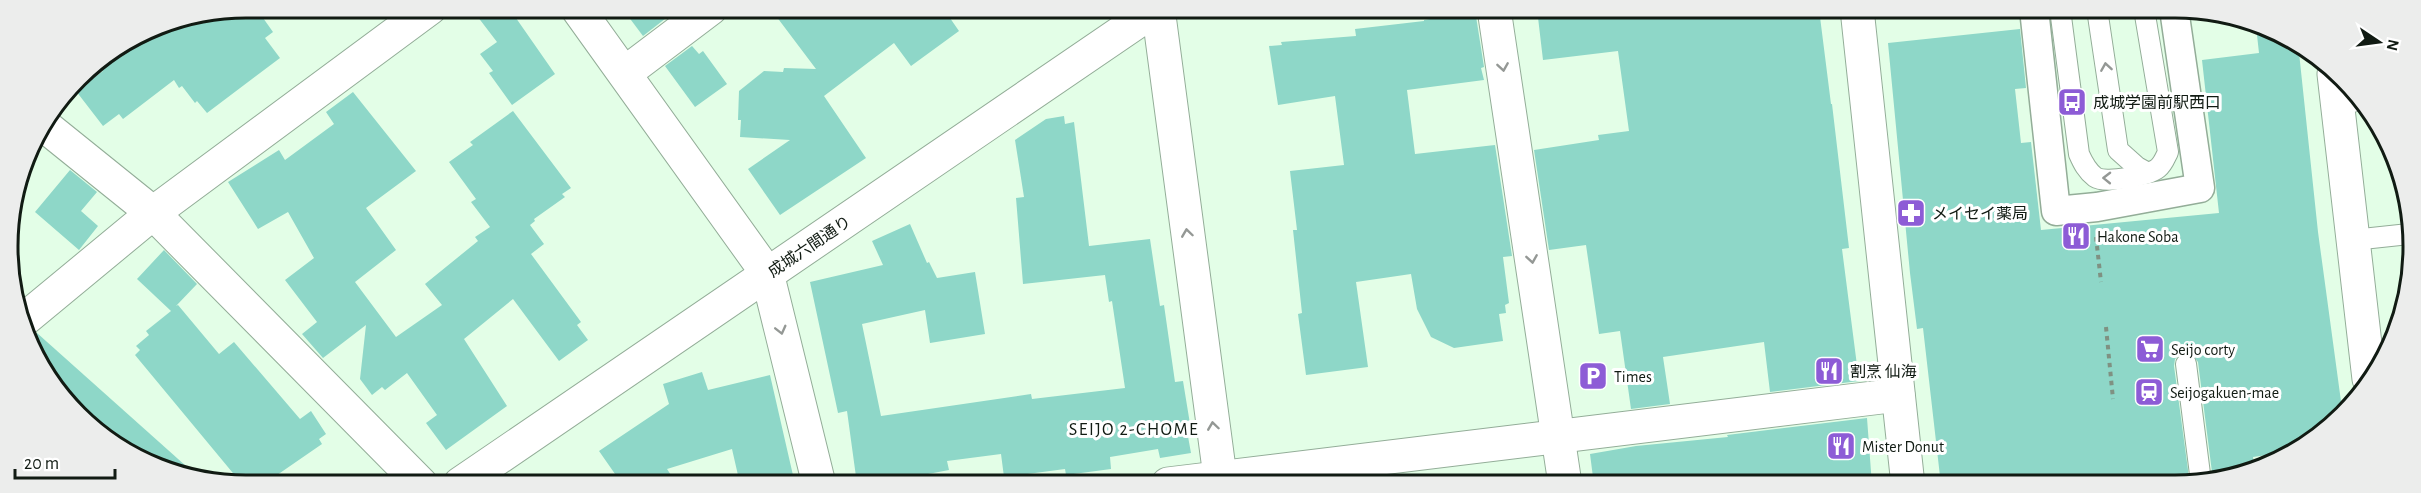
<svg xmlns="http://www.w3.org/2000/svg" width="2421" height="493" viewBox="0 0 2421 493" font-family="'Alegreya Sans','Noto Sans JP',sans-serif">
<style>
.building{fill:#8ed7c8}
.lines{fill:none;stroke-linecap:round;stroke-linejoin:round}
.service-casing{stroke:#93ad98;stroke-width:22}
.pedestrian-casing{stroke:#93ad98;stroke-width:31}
.minor-casing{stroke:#93ad98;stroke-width:35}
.tertiary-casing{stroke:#93ad98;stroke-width:35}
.path{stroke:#7f9182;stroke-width:4;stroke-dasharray:4.5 4.5;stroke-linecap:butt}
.service{stroke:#fff;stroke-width:20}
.pedestrian{stroke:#fff;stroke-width:28}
.minor{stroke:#fff;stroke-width:33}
.tertiary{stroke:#fff;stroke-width:33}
.oneway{stroke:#949895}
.labels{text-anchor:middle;stroke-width:6;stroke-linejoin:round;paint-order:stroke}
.poi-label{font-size:16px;fill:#111b13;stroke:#fff;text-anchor:start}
.street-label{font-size:16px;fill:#111b13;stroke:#fff}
.neighbourhood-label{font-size:18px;letter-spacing:1.5px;fill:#111b13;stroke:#fff}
.rim{fill:none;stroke:#111b13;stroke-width:3}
</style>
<rect width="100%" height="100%" fill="#e3fee7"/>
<!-- building -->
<g class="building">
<path d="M246 8H256L273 32 265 38 280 58 207 113 197 101 195 103 182 86 179 88 174 80 123 119 119 114 103 126 76 91 103 71 98 66 120 50 122 53 159 25Z"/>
<path d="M471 8H509L555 74 512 105 489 73 493 71 480 54 497 42Z"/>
<path d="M622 8H665L670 15 643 36Z"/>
<path d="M770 8H943L959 31 911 66 894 43 824 96 866 158 780 215 748 169 790 140 740 137 741 120H738L739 91 764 71 783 72 784 68 816 69Z"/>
<path d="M1537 9H1819L1831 104H1832L1849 248 1842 249 1859 381 1770 392 1764 342 1663 357 1670 404 1631 409 1620 331 1599 334 1586 245 1549 250 1534 150 1599 140 1598 135 1629 131 1618 51 1543 60Z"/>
<path d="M1475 10 1484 67 1481 68 1484 80 1407 90 1415 154 1495 145 1512 256 1503 257 1509 303 1505 305 1506 313 1499 314 1503 341 1454 348 1431 337 1417 309 1411 274 1356 282 1368 367 1306 375 1298 314 1302 313 1293 230H1297L1290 171 1344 165 1335 96 1278 105 1269 46 1282 45 1281 42 1356 36 1355 29 1424 21V20L1449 16V14Z"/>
<path d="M2256 26 2294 39 2298 43 2318 232 2343 416 2288 452 2253 457 2255 470 2213 480 2198 362 2191 353 2184 352 2175 359 2174 366 2190 485H1941L1923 328 1917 329 1910 273 1888 43 2020 29 2026 88 2015 89 2021 143 2031 142 2041 230 2219 213 2202 60 2259 53Z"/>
<path d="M692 46 699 54 703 51 727 84 695 107 665 66Z"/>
<path d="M353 92 416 171 366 208 396 250 355 282 396 337 442 305 425 284 478 241 475 237 490 227 471 202 476 199 449 162 473 145 470 142 513 111 571 188 562 194 565 197 534 219 535 221 530 225 544 244 531 254 581 322 577 325 588 340 559 361 513 299 464 339 507 406 446 450 426 423 437 415 407 373 385 390 382 387 372 395 360 379 366 325 323 358 302 334 317 322 285 280 314 258 288 212 258 229 228 182 279 150 285 160 334 124 326 112Z"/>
<path d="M1064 116 1065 124 1074 122 1089 246 1150 239 1160 306 1164 305 1175 382 1183 381 1191 430 1187 431 1191 453 1160 458 1158 449 1110 457 1111 469 1066 475 1065 469 1004 477 1001 454 947 461 949 470 907 478V484H857L847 411 838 413 810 282 883 265 872 241 910 224 927 263 929 262 937 278 975 272 985 334 930 343 925 310 862 324 881 416 1031 394 1032 399 1125 388 1112 301 1109 302 1105 275 1023 284 1016 198 1024 197 1015 140 1046 119Z"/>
<path d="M70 170 97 192 81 211 98 226 79 250 35 212Z"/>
<path d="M164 250 197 284 176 306 178 305 219 354 234 342 300 419 311 411 326 434 319 439 322 444 264 484H242L135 355 140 350 136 346 149 335 146 331 171 311 137 279Z"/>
<path d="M37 333 196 475 194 477 149 463 110 438 67 404 29 339Z"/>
<path d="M702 372 708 390 770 375 795 484H740L732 449 667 469 677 484H622L599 451 669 404 663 384Z"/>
<path d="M1867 418 1872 485H1594L1590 454 1636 446 1728 437 1727 435Z"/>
</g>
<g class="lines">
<!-- service casing -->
<g class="service-casing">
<g id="service">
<path d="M2060 9 2079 154C2083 163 2087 171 2095 177 2105 184 2148 176 2158 168 2163 164 2165 158 2168 152L2144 9"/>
<path d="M2097 9 2118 150 2137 167 2148 173"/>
<path d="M2338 104 2364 100"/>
<path d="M2353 240 2409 234"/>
<path d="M2186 364 2201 482"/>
</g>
</g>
<!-- pedestrian casing -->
<g class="pedestrian-casing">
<path id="pedestrian" d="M2034 9 2056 211 2097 207 2200 188 2174 9"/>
</g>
<!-- minor casing -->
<g class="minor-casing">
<g id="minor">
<path d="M577 8 767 273 819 484"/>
<path d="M1158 8 1221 484"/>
<path d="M1494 9 1565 484"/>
<path d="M625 73 711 8"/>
<path d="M45 126 153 213 421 484"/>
<path d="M20 323 153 213 430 8"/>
<path d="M1168 484 1898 395"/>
</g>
</g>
<!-- tertiary casing -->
<g class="tertiary-casing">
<g id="tertiary">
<path d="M1857 9 1908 485"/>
<path d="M2334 74 2369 379"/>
<path d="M460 484 1157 8"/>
</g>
</g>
<!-- path -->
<g class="path">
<path d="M2096 237 2101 282"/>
<path d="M2106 327 2113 399"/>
</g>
<!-- service -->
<use href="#service" class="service"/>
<!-- pedestrian -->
<use href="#pedestrian" class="pedestrian"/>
<!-- minor -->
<use href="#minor" class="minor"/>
<!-- tertiary -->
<use href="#tertiary" class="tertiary"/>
</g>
<!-- one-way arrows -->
<defs><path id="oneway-chevron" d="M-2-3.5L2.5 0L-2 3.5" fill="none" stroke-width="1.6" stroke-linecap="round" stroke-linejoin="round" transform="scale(1.5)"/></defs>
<g class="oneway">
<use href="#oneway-chevron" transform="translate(1503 67) rotate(81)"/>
<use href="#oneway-chevron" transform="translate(2106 67) rotate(-99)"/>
<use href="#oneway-chevron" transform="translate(2107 178) rotate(-179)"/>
<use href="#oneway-chevron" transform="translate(1187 233) rotate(-98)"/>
<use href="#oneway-chevron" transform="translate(1532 259) rotate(81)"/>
<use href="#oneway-chevron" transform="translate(781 330) rotate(76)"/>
<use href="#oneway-chevron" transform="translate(1213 426) rotate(-98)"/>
</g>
<!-- icons -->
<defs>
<g id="bus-square" transform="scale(1.5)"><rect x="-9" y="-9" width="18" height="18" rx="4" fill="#8d5cd6" stroke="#fff"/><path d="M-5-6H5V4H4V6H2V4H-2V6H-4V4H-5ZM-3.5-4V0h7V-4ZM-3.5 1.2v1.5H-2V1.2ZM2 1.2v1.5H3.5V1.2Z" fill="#fff"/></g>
<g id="pharmacy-square" transform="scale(1.5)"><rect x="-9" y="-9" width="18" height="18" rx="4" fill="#8d5cd6" stroke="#fff"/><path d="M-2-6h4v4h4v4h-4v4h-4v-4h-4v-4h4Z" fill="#fff"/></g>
<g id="restaurant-square" transform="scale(1.5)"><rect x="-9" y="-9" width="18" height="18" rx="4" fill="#8d5cd6" stroke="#fff"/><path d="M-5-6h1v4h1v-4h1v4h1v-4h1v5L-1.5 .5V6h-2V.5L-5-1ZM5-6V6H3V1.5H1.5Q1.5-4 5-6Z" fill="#fff"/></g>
<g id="supermarket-square" transform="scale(1.5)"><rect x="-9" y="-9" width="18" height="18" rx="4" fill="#8d5cd6" stroke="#fff"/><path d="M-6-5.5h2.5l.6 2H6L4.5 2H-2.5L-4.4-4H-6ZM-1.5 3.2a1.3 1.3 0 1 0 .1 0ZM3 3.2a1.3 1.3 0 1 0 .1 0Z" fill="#fff"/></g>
<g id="parking-square" transform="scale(1.5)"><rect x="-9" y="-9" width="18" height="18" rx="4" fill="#8d5cd6" stroke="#fff"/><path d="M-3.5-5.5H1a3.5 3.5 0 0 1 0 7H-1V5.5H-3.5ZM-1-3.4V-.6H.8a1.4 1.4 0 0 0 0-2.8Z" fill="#fff"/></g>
<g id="station-square" transform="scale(1.5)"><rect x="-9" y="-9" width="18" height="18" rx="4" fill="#8d5cd6" stroke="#fff"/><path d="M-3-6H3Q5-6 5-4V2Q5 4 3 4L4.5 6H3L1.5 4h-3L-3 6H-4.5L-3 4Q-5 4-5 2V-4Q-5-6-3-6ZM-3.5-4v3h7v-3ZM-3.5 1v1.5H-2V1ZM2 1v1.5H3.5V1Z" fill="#fff"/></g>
</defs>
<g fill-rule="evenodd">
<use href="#bus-square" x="2072" y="102"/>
<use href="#pharmacy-square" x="1911" y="213"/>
<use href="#restaurant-square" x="2076" y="236"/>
<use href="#supermarket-square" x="2150" y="349"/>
<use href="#restaurant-square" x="1829" y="371"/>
<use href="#parking-square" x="1593" y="376"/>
<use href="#station-square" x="2149" y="392"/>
<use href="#restaurant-square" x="1841" y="446"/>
</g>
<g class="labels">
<!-- poi labels -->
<g class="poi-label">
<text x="2093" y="108">成城学園前駅西口</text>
<text x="1932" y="219">メイセイ薬局</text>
<text x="2097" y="242">Hakone Soba</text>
<text x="2171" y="355">Seijo corty</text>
<text x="1850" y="377">割烹 仙海</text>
<text x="1614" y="382">Times</text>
<text x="2170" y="398">Seijogakuen-mae</text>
<text x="1862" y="452">Mister Donut</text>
</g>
<!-- street labels -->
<g class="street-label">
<text transform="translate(809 246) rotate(-34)" y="6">成城六間通り</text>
</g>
<!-- neighbourhood labels -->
<g class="neighbourhood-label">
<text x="1134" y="435">SEIJO 2-CHOME</text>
</g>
</g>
<!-- crop -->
<path d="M0 0H2421V493H0ZM246 18H2175A228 228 0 0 1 2403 246V247A228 228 0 0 1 2175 475H246A228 228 0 0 1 18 247V246A228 228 0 0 1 246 18Z" fill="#ecedec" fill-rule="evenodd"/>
<path class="rim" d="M246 18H2175A228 228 0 0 1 2403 246V247A228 228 0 0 1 2175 475H246A228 228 0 0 1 18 247V246A228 228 0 0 1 246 18Z"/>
<!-- north arrow -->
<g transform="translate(2379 42) rotate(103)" stroke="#ffffff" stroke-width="4.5" paint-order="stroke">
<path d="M0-4.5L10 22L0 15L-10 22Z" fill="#111b13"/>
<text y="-9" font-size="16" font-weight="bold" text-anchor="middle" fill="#111b13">N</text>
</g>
<!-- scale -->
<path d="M15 469v9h100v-9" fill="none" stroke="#111b13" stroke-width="3"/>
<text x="24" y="469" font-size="18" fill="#111b13" stroke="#ffffff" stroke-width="4.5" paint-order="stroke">20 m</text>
</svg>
